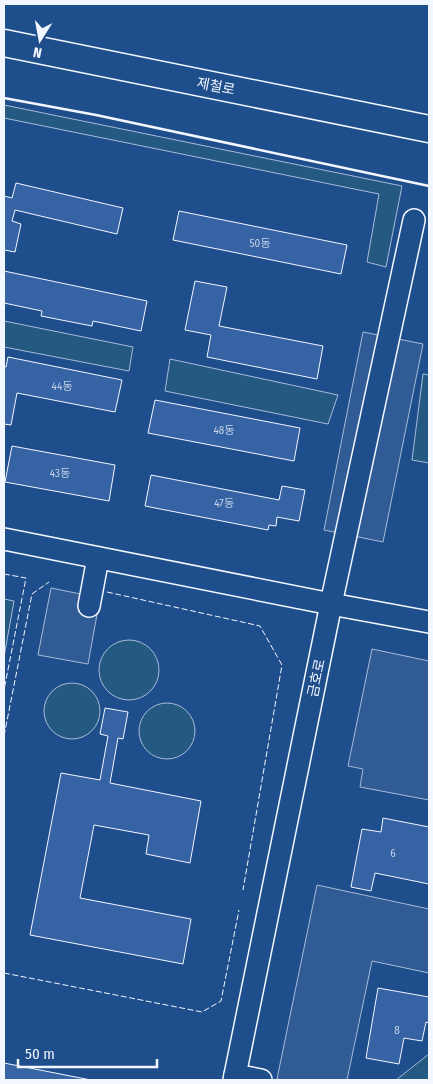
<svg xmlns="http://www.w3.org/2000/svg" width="433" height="1084" viewBox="0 0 433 1084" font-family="'Fira Sans Condensed','Noto Sans KR',sans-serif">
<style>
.green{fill:#245a82;stroke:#a8bbd7}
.parking{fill:#305b95;stroke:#a8bbd7}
.building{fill:#3563a3;stroke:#f2f6ff}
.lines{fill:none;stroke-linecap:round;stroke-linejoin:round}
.minor-casing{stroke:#f2f6ff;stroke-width:24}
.major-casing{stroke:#f2f6ff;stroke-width:29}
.minor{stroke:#1f4e8c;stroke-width:21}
.major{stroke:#1f4e8c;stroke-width:26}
.fence{stroke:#f2f6ff;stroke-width:1;stroke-dasharray:6 2.5;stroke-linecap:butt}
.wall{stroke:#f2f6ff;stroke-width:2.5}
.labels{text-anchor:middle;stroke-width:4;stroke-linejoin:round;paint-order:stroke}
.number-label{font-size:11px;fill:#c3d1e8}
.street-label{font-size:14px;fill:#f2f6ff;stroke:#1f4e8c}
</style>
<rect width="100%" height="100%" fill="#1f4e8c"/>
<!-- green -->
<g class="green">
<path d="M4 105 402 186 386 267 367 262 379 194 4 118Z"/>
<path d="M4 321 133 347 129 371 4 347Z"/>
<path d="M170 359 338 395 328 424 165 391Z"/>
<path d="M423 374 429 375V463L412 460Z"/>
<path d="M4 599 14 601 4 657Z"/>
<circle cx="129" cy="670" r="30"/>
<circle cx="72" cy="711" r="28"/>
<circle cx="167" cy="731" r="28"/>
<path d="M429 1054V1080H396Z"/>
</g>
<!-- parking -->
<g class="parking">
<path d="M363 332 423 344 383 542 324 530Z"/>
<path d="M51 588 100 598 88 664 38 655Z"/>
<path d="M372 649 429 661V800L360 787 363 769 348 766Z"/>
<path d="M317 885 429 909V973L372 961 347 1080H284L277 1079Z"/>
</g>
<!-- building -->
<g class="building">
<path d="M16 183 123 208 117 234 15 210 12 221 21 224 15 252 4 250V196L12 198Z"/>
<path d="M179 211 347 245 341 274 173 240Z"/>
<path d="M4 271 147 301 141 331 93 321 92 326 41 316 42 311 4 303Z"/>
<path d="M195 281 227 287 219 326 323 346 317 379 207 357 211 335 185 330Z"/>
<path d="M8 357 122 380 115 412 17 393 11 425 4 424V366L6 367Z"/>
<path d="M155 400 300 428 294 461 148 433Z"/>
<path d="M12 446 115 465 109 501 5 482Z"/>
<path d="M151 475 279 500 282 486 305 490 299 521 277 517 276 526 269 525 268 530 145 506Z"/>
<path d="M105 708 128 712 123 739 118 738 110 783 201 801 190 863 146 854 149 835 94 825 80 898 191 919 183 964 30 935 61 773 100 780 108 736 100 734Z"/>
<path d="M383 818 429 827V884L375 873 371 891 351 887 362 829 381 832Z"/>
<path d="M378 988 429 997V1023L426 1022 422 1041 404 1038 399 1064 366 1058Z"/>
<path d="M4 1063 91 1080H4Z"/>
</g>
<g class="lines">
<!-- minor casing -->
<g class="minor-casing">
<g id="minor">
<path d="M414 220 331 604 429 622"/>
<path d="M4 539 331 604 234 1080"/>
<path d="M89 606 98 558"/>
<path d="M235 1075 261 1080"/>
</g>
</g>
<!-- major casing -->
<g class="major-casing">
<path id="major" d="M4 43 429 129"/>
</g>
<!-- minor -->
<use href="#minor" class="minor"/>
<!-- major -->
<use href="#major" class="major"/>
<!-- fence -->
<g class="fence">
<path d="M4 574 26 578 4 690"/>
<path d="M107 592 260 626 282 665 243 890"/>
<path d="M4 736 32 594 49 582"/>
<path d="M4 973 202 1012 221 1001 239 910"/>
</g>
<!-- wall -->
<path class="wall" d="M4 98 96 115 429 186"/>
</g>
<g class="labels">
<!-- number labels -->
<g class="number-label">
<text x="260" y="247">50동</text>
<text x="62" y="390">44동</text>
<text x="224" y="434">48동</text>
<text x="60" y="477">43동</text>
<text x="224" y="507">47동</text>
<text x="393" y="857">6</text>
<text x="397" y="1034">8</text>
</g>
<!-- street labels -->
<g class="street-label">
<text transform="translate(216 86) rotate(11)" y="5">제철로</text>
<text transform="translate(316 678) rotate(-78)" y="5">금호로</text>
</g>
</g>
<!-- border -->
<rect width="433" height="1084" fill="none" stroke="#f2f6ff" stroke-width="10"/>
<!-- north arrow -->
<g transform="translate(40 40) rotate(191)" stroke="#1f4e8c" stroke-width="4" paint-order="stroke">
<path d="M0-4L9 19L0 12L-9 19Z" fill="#f2f6ff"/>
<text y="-8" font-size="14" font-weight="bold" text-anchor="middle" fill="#f2f6ff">N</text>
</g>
<!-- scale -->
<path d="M18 1059v8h139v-8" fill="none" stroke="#f2f6ff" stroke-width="2.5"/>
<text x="25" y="1059" font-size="15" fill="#f2f6ff" stroke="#1f4e8c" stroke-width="4" paint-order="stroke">50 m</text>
</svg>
